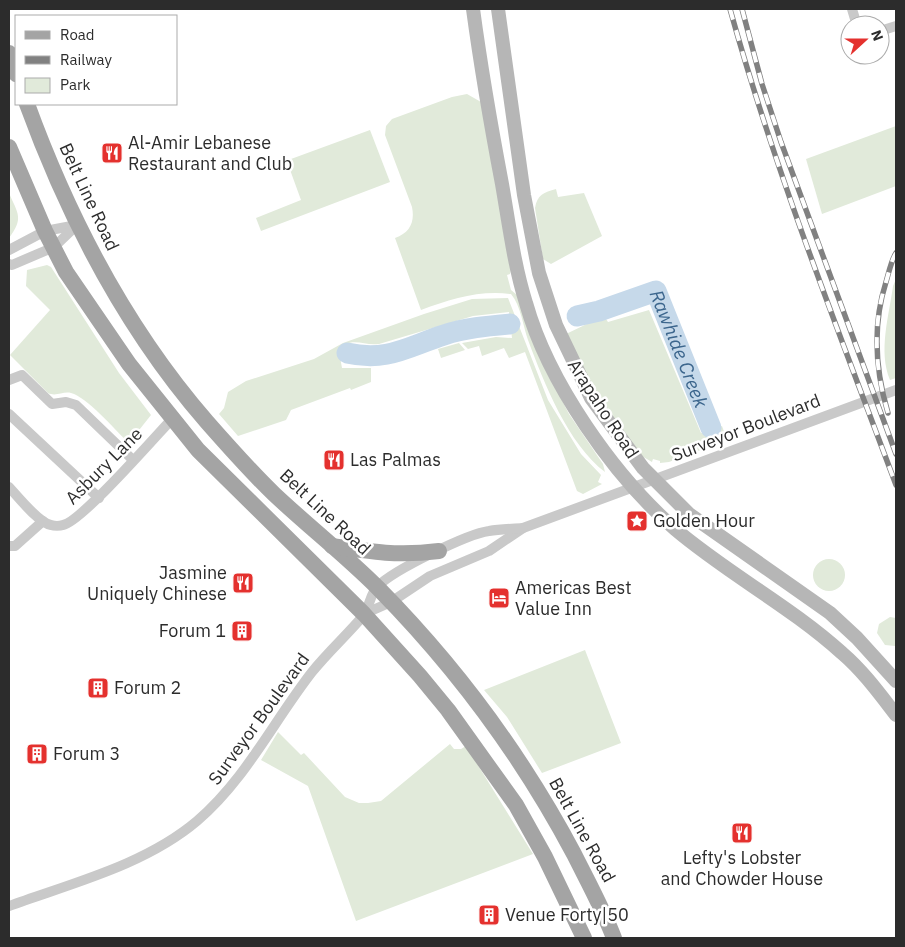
<svg xmlns="http://www.w3.org/2000/svg" width="905" height="947" viewBox="0 0 905 947" font-family="'IBM Plex Sans',sans-serif">
<style>
.green{fill:#e1eada}
.lines{fill:none;stroke-linecap:round;stroke-linejoin:round}
.river{stroke:#c6d9ea;stroke-width:21}
.minor{stroke:#c9c9c9;stroke-width:10}
.secondary{stroke:#b6b6b6;stroke-width:14}
.primary{stroke:#a4a4a4;stroke-width:16}
.rail-casing{stroke:#818181;stroke-width:5.5}
.rail{stroke:#fff;stroke-width:4;stroke-dasharray:11;stroke-linecap:butt}
.labels{text-anchor:middle;stroke-width:5;stroke-linejoin:round;paint-order:stroke}
.poi-label{font-size:18px;fill:#2c2c2c;stroke:#fff;text-anchor:start}
.street-label{font-size:18px;fill:#2c2c2c;stroke:#fff}
.water-label{font-size:19px;font-style:italic;fill:#3c668d;stroke:#fff}
</style>
<rect width="100%" height="100%" fill="#fff"/>
<!-- green -->
<g class="green">
<path d="M467 94 481 102 511 269 510 274 507 275 511 290 517 295 548 373 569 414 603 464 605 472C568 444 544 383 528 340 523 326 521 306 511 294 479 290 451 299 421 310L395 238C410 233 415 222 412 207L385 135 386 126 392 119 452 97Z"/>
<path d="M896 126V186L822 214 806 159Z"/>
<path d="M370 130 390 182 261 231 256 218 301 200 289 167 291 159Z"/>
<path d="M556 189 558 197 584 193 602 236 551 264 543 259 535 208C537 195 544 192 556 189Z"/>
<path d="M9 193C18 214 24 218 9 238Z"/>
<path d="M47 265 51 267 119 373 151 415 132 439 127 441C114 429 87 397 71 393 63 391 56 397 48 393L10 355 50 310 26 286 27 270Z"/>
<path d="M896 279V378L890 380C878 351 889 316 893 286Z"/>
<path d="M508 298 548 400 581 454 601 475 598 482 602 484 583 494 577 491 525 352 509 358 504 348 482 356 479 346 468 349 462 343 496 337 512 338 509 312 473 316 379 344C366 346 358 339 345 344L340 357 342 368H371V382L351 390 350 388 291 410 286 420 238 436 219 414 224 408 228 392 246 381 314 359 343 343 424 314 472 299Z"/>
<path d="M649 310 701 433 722 426 727 440 669 462 660 463V461L653 459 652 462 640 455 591 386 566 334 591 322 606 319 608 322Z"/>
<path d="M459 343 465 350 441 358 438 349Z"/>
<circle cx="829" cy="575" r="16"/>
<path d="M890 617 896 618 895 646 885 645 877 633 879 624Z"/>
<path d="M585 650 621 743 542 773 507 717 484 690Z"/>
<path d="M278 732 301 755 304 753 345 797 359 803H368L381 801 450 744 454 749H461L466 746 533 854 356 921 308 786 261 760Z"/>
</g>
<g class="lines">
<!-- river -->
<g class="river">
<path id="s1" d="M577 316 599 311 656 291 711 428"/>
<path d="M347 353C387 362 407 347 444 335 465 328 488 326 510 324"/>
</g>
<!-- minor -->
<g class="minor">
<path d="M852 9 855 19 860 25"/>
<path d="M880 31 896 26"/>
<path d="M9 250 45 231 77 225"/>
<path d="M9 264 12 265 54 247 77 225"/>
<path d="M9 380 22 375 52 404 66 402 76 405 133 460"/>
<path d="M9 414 99 498"/>
<path d="M9 487C18 497 39 523 51 525 54 526 60 526 63 525 81 522 155 437 172 419"/>
<path d="M9 546H15L43 521"/>
<path d="M364 614 391 602 430 576 489 551 523 528 896 390"/>
<path d="M9 906C72 883 145 865 197 821 246 779 273 722 312 672 328 652 347 635 363 616 370 607 370 593 378 586 394 570 467 534 489 531 500 529 512 529 523 528"/>
</g>
<!-- secondary -->
<g class="secondary">
<path d="M473 9C481 68 491 126 502 184 509 224 514 265 526 303 548 382 614 476 675 529 728 574 790 606 842 653 863 671 879 693 896 715"/>
<path d="M498 9 524 195 539 273 556 325 591 398 643 468 689 514 830 613 857 638 896 681"/>
</g>
<!-- primary -->
<g class="primary">
<path d="M9 53 16 74"/>
<path d="M27 104C69 219 126 329 207 422 229 447 251 472 274 494 308 526 345 555 378 588 456 667 522 756 574 854 588 882 603 909 614 938"/>
<path d="M9 147 45 231 66 272 129 364 198 450 364 614 420 676 448 710 516 805 545 857 584 938"/>
<path d="M332 546C372 552 398 556 439 551"/>
</g>
<!-- rail casing -->
<g class="rail-casing">
<g id="rail">
<path d="M730 9C775 171 837 327 896 485"/>
<path d="M742 9 762 84 781 142 896 454"/>
<path d="M888 413C875 369 872 326 886 282 889 272 891 261 896 253"/>
</g>
</g>
<!-- rail -->
<use href="#rail" class="rail"/>
</g>
<!-- icons -->
<defs>
<g id="restaurant-square" transform="scale(1.125)"><rect x="-9" y="-9" width="18" height="18" rx="4" fill="#e4312e" stroke="#fff"/><path d="M-5-6h1v4h1v-4h1v4h1v-4h1v5L-1.5 .5V6h-2V.5L-5-1ZM5-6V6H3V1.5H1.5Q1.5-4 5-6Z" fill="#fff"/></g>
<g id="sight-square" transform="scale(1.125)"><rect x="-9" y="-9" width="18" height="18" rx="4" fill="#e4312e" stroke="#fff"/><path d="M0-6L1.8-2.2L6-1.7L2.9 1.2L3.7 5.4L0 3.3L-3.7 5.4L-2.9 1.2L-6-1.7L-1.8-2.2Z" fill="#fff"/></g>
<g id="hotel-square" transform="scale(1.125)"><rect x="-9" y="-9" width="18" height="18" rx="4" fill="#e4312e" stroke="#fff"/><path d="M-6-4.5h1.5V1H6V5H4.5V3h-9V5H-6ZM-4 0a1.8 1.8 0 1 1 3.6 0ZM.5 0V-2.5h3Q6-2.5 6 0Z" fill="#fff"/></g>
<g id="building-square" transform="scale(1.125)"><rect x="-9" y="-9" width="18" height="18" rx="4" fill="#e4312e" stroke="#fff"/><path d="M-4-6H4V6H1V3H-1V6H-4ZM-2.5-4.3h1.7v1.8h-1.7ZM.8-4.3h1.7v1.8H.8ZM-2.5-1h1.7V.8h-1.7ZM.8-1h1.7V.8H.8Z" fill="#fff"/></g>
</defs>
<g fill-rule="evenodd">
<use href="#restaurant-square" x="112" y="153"/>
<use href="#restaurant-square" x="334" y="460"/>
<use href="#sight-square" x="637" y="521"/>
<use href="#restaurant-square" x="243" y="583"/>
<use href="#hotel-square" x="499" y="598"/>
<use href="#building-square" x="242" y="631"/>
<use href="#building-square" x="98" y="688"/>
<use href="#building-square" x="37" y="754"/>
<use href="#restaurant-square" x="742" y="833"/>
<use href="#building-square" x="489" y="915"/>
</g>
<g class="labels">
<!-- poi labels -->
<g class="poi-label">
<text x="128" y="149">Al-Amir Lebanese<tspan x="128" dy="21">Restaurant and Club</tspan></text>
<text x="350" y="466">Las Palmas</text>
<text x="653" y="527">Golden Hour</text>
<text x="227" y="579" text-anchor="end">Jasmine<tspan x="227" dy="21">Uniquely Chinese</tspan></text>
<text x="515" y="594">Americas Best<tspan x="515" dy="21">Value Inn</tspan></text>
<text x="226" y="637" text-anchor="end">Forum 1</text>
<text x="114" y="694">Forum 2</text>
<text x="53" y="760">Forum 3</text>
<text x="742" y="864" text-anchor="middle">Lefty's Lobster<tspan x="742" dy="21">and Chowder House</tspan></text>
<text x="505" y="921">Venue Forty|50</text>
</g>
<!-- street labels -->
<g class="street-label">
<text transform="translate(89 197) rotate(65)" y="6">Belt Line Road</text>
<text transform="translate(603 409) rotate(57)" y="6">Arapaho Road</text>
<text transform="translate(746 428) rotate(-21)" y="6">Surveyor Boulevard</text>
<text transform="translate(104 466) rotate(-45)" y="6">Asbury Lane</text>
<text transform="translate(325 512) rotate(43)" y="6">Belt Line Road</text>
<text transform="translate(259 719) rotate(-54)" y="6">Surveyor Boulevard</text>
<text transform="translate(582 830) rotate(61)" y="6">Belt Line Road</text>
</g>
<!-- water labels -->
<g class="water-label">
<text dy="7" stroke="none"><textPath href="#s1" startOffset="145">Rawhide Creek</textPath></text>
</g>
</g>
<!-- border -->
<rect width="905" height="947" fill="none" stroke="#2c2c2c" stroke-width="20"/>
<!-- legend -->
<rect x="15" y="15" width="162" height="90" fill="#ffffff" stroke="#ababab"/>
<rect x="25" y="31" width="25" height="8" fill="#a4a4a4" stroke="#ababab"/>
<text x="60" y="40" font-size="15" fill="#2c2c2c">Road</text>
<rect x="25" y="56" width="25" height="8" fill="#818181" stroke="#ababab"/>
<text x="60" y="65" font-size="15" fill="#2c2c2c">Railway</text>
<rect x="25" y="78" width="25" height="15" fill="#e1eada" stroke="#ababab"/>
<text x="60" y="90" font-size="15" fill="#2c2c2c">Park</text>
<!-- north arrow -->
<g transform="translate(865 40) rotate(69)"><circle r="24" fill="#ffffff" stroke="#ababab"/>
<path d="M0-4L9 19L0 12L-9 19Z" fill="#e4312e"/>
<text y="-8" font-size="14" font-weight="bold" text-anchor="middle" fill="#2c2c2c">N</text>
</g>
</svg>
